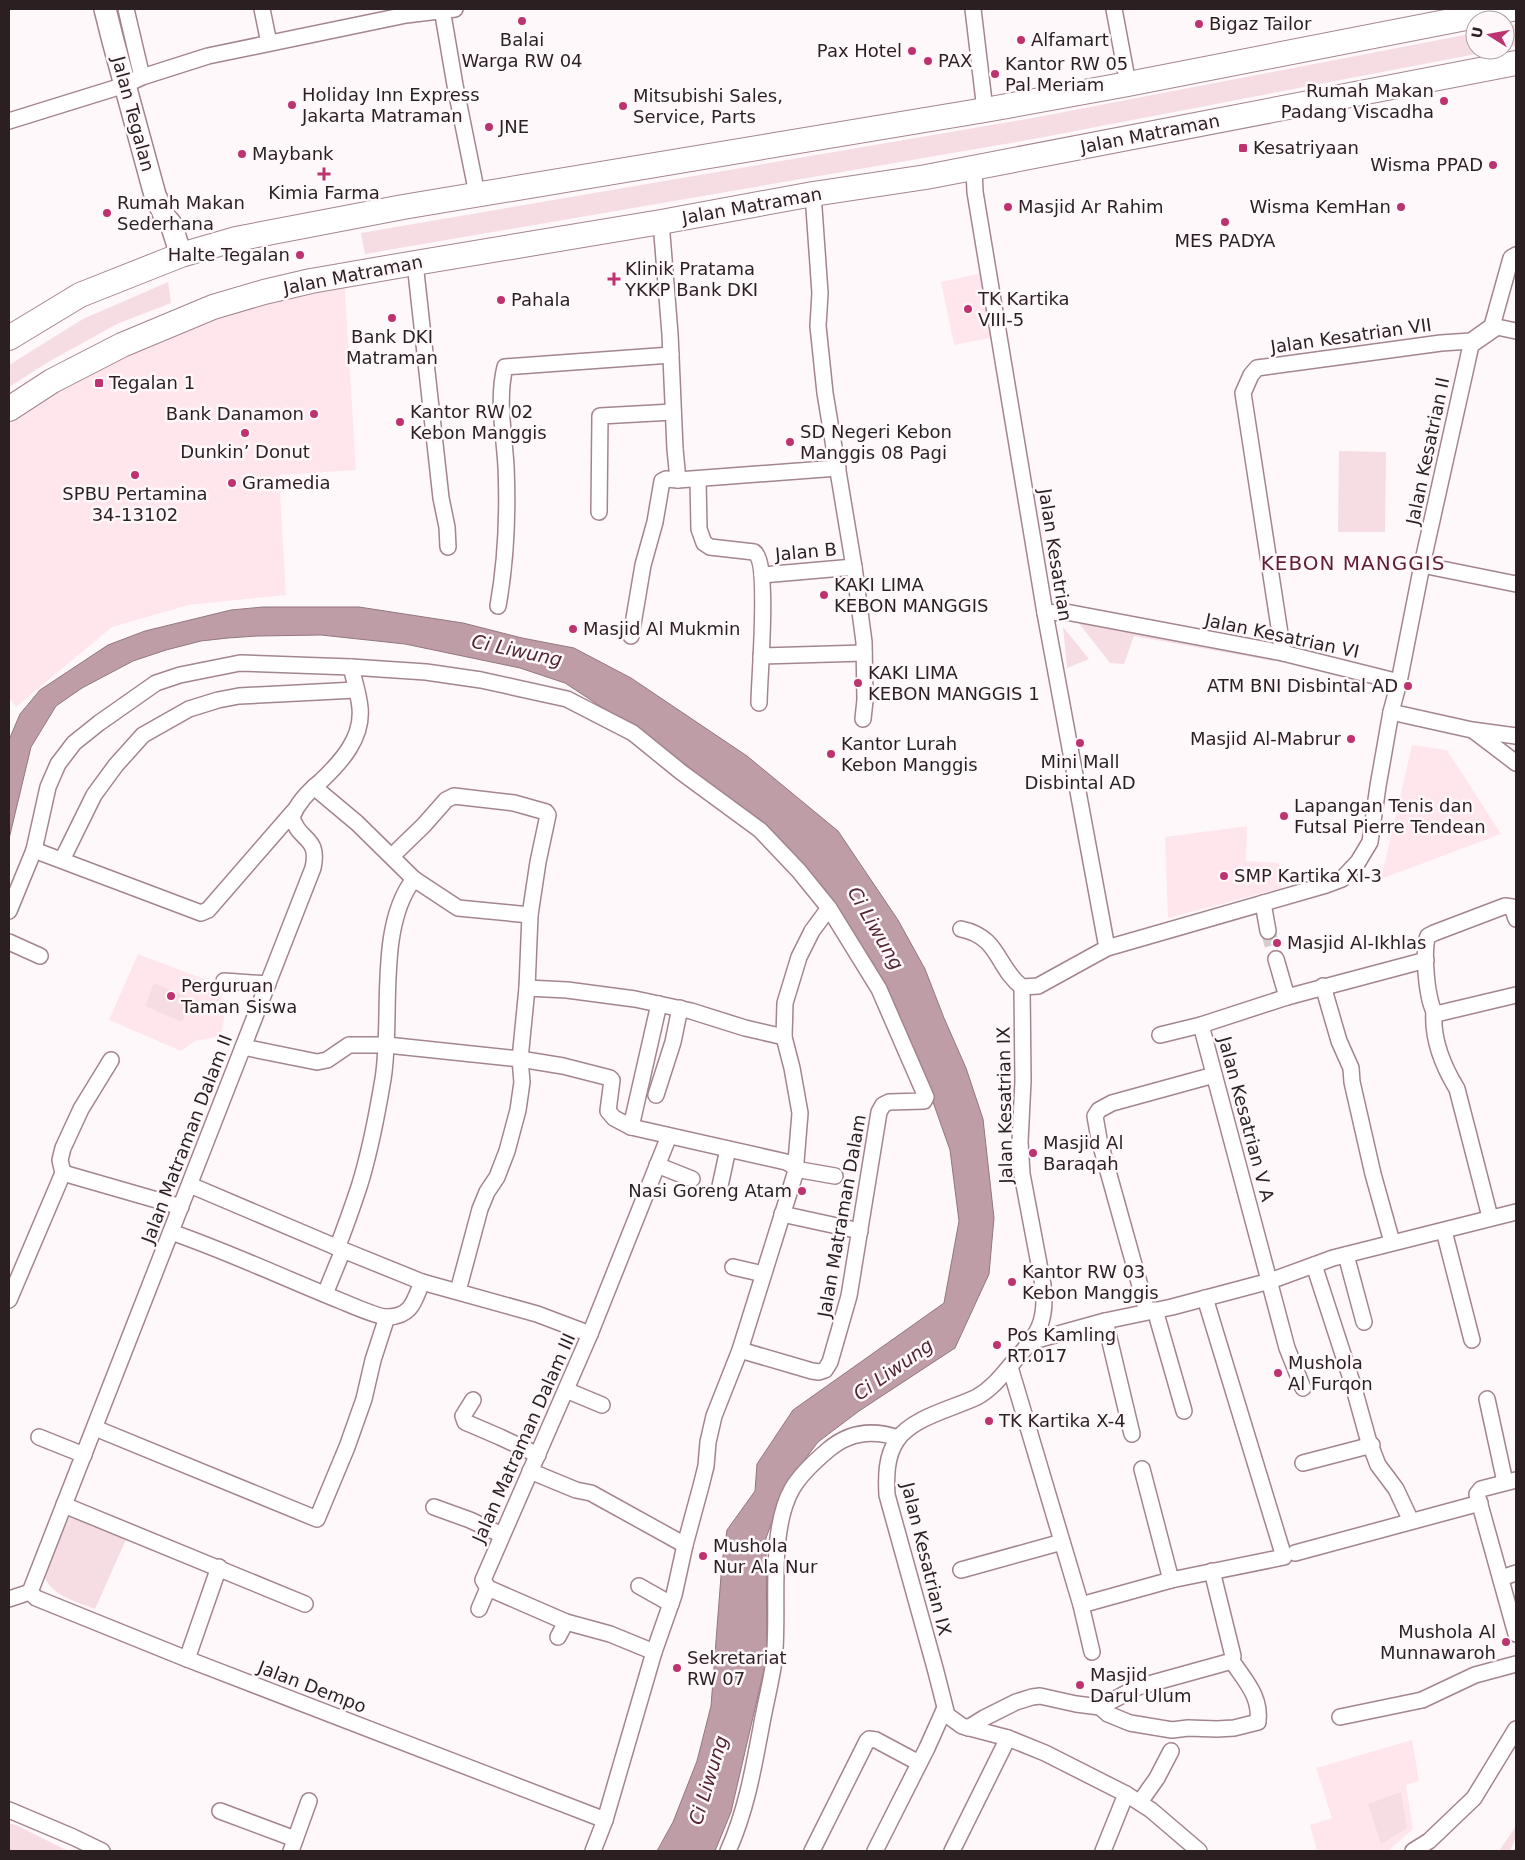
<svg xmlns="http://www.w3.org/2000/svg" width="1525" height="1860" viewBox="0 0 1525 1860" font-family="'DejaVu Sans',sans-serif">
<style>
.built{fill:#ffe6ed}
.green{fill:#f5dde3}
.water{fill:#be9da7;stroke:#92777f}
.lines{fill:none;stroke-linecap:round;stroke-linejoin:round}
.street-tunnel{stroke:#d5cdcf;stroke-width:15;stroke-dasharray:15 8;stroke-linecap:butt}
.street-casing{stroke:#a3858e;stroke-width:18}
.secondary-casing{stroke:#a3858e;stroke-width:24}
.primary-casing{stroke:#a3858e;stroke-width:26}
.street{stroke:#fff;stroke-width:15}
.secondary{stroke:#fff;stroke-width:21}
.primary{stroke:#fff;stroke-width:24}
.poi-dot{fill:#bd336f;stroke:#fff8fa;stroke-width:2}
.labels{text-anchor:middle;stroke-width:5;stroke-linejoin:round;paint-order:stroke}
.poi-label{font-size:18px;fill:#2b1f22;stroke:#fff8fa;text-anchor:start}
.street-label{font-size:18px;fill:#2b1f22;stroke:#fff8fa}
.water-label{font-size:19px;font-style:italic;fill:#522435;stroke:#fff8fa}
.quarter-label{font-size:20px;letter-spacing:1px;fill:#5f1d37;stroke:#fff8fa}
</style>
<rect width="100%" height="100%" fill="#fff8fa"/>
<!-- built -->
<g class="built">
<path d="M982 273 995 337 954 345 941 282Z"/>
<path d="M344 276 356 470 279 475 286 595 189 605 112 627 16 707 9 697V409L111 350Z"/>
<path d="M1412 745 1447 750 1501 834 1381 879Z"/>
<path d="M1247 826 1246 861 1279 863 1282 888 1168 918 1165 837Z"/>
<path d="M138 954 225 987 219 1005 226 1008 221 1036 195 1041 181 1051 109 1020Z"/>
<path d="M1412 1740 1419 1781 1406 1785 1413 1829 1388 1851H1317L1310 1825 1332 1818 1316 1768Z"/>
</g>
<!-- green -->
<g class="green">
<path d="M1516 24V46L1505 48V27Z"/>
<path d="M1475 33V50H1497L1028 140 365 254 361 233 1038 117Z"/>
<path d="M168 282 171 303 117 324 50 361 9 387V365L83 319Z"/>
<path d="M1339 451 1386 452 1385 532H1338Z"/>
<path d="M1074 617 1275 652 1273 661 1134 636 1124 664 1110 663Z"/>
<path d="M1063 627 1089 659 1067 668Z"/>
<path d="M154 983 192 999 182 1022 145 1006Z"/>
<path d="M71 1514 128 1535 95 1609C75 1601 44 1594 43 1568Z"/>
<path d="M1401 1792 1407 1828 1381 1844 1368 1804Z"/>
<path d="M9 1823 16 1825 68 1851H9Z"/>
<path d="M1516 1826V1837L1510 1851H1499Z"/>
</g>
<!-- water -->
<path class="water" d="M263 607H359L463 623 522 638 574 648 631 678 747 756 838 831 898 920 925 969 944 1018 966 1068 983 1119 994 1218 989 1274 955 1348 859 1411 818 1442 786 1484 766 1538 767 1657 731 1812 715 1851H657L673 1822 697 1761 711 1706 722 1563 727 1530 755 1491 757 1464 793 1410 944 1303 959 1221 950 1150 916 1054 859 945 825 889 778 838 667 750 565 683 520 668 405 644 321 635 257 636 228 638 201 641 166 650 133 661 82 688 56 706 31 747 9 839V740L20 714 40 690 108 645 145 631 231 610Z"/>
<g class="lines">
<!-- street-tunnel -->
<path class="street-tunnel" d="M1268 931 1276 959"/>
<!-- street casing -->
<g class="street-casing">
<g id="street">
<path d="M126 9 142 77"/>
<path d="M262 9 269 43"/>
<path d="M442 9 455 85 477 194"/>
<path d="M973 9 985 110"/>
<path d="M1114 9 1128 84"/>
<path d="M9 121 125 85 142 77 208 56 406 15 455 9"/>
<path d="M974 168 975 192 1045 613 1107 948"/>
<path d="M813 194 820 293 818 326 825 393 854 567 864 642 865 700 863 719"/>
<path d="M661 222 670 334 675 449 678 480 838 468"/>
<path d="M415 263 441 498 447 527 448 547"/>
<path d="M698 479 699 529 704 543 710 547 754 552C770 562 759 680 759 703"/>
<path d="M599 512 600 416 673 412"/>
<path d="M1422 565 1516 584"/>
<path d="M762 575 854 567"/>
<path d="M498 606C506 561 508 512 506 466 504 433 497 399 505 367L671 355"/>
<path d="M1045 613 1066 612 1283 653 1399 682 1391 712 1378 786 1370 842 1358 862 1342 879 1326 885 1107 948 1038 986 1022 987 1023 1081 1020 1142 1022 1174 1043 1285C1048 1326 1035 1337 1010 1366 1000 1378 991 1389 977 1397 952 1409 913 1417 897 1440 886 1456 886 1477 887 1495L935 1668 947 1715 962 1726 1008 1738 1045 1753 1126 1794 1151 1810 1199 1851"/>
<path d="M631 636 643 565 655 522 662 481 666 479 678 480"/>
<path d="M1283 653 1243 393 1251 375 1257 368 1441 343 1471 341 1492 326 1511 258 1516 255"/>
<path d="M761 656 864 653"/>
<path d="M1399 682 1422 565 1471 345 1497 327 1516 331"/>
<path d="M1391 712 1472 730 1516 736"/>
<path d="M1474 731 1516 763"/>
<path d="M314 787 357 823 414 879C376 927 393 1019 383 1079 377 1115 370 1152 359 1187 352 1208 345 1228 337 1248"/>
<path d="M34 850 201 913 208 910 294 811"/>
<path d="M392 856 424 825 446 800 454 796 514 803 546 812 548 815 538 862 530 915 527 988 520 1059 522 1082 518 1110 507 1151 497 1177 487 1192 480 1209 458 1291"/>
<path d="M62 860 94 795 116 765 143 735 189 709 218 700 239 696 356 690"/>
<path d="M414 879 458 908 530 915"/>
<path d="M1263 903 1268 931"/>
<path d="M9 911 34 850 48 787 58 764 74 743 99 723 156 683 180 675 240 663 351 667 426 672 481 680 567 699 633 733 681 772 760 830 799 871 829 908 879 989 926 1097 924 1101 889 1102 883 1105 879 1112 849 1296 830 1362 825 1370 819 1372 812 1371 740 1350"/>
<path d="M1516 919 1512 907 1505 906 1434 933 1428 936C1422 948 1427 1006 1436 1014L1516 995"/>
<path d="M961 929C1000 937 996 967 1022 987"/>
<path d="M9 942 40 956"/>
<path d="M1276 959 1287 997 1201 1025 1287 1348 1303 1388"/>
<path d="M224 981 268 984"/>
<path d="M1323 986 1339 1041 1351 1068 1352 1082 1373 1174 1392 1242"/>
<path d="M527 988 567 990 635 999 691 1011 745 1028 784 1037"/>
<path d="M1287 997 1426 960"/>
<path d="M1434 1012C1432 1039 1443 1066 1457 1089L1490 1217"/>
<path d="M1160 1035 1201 1025"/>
<path d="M243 1047 317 1062 327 1060 349 1045H387L520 1059 563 1066 610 1078 612 1080 608 1111 614 1118 631 1127 786 1162 795 1167"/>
<path d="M656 1095 673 1042 680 1008"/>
<path d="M631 1127 659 1004"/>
<path d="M657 1165 692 1179"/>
<path d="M795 1169 835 1176"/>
<path d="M63 1173 60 1160 63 1148 81 1109 111 1060"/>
<path d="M63 1173 181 1207"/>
<path d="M190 1185 343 1250 422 1282 537 1314 590 1334"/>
<path d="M720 1186 728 1149"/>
<path d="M782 1214 860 1231"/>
<path d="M1444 1231 1472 1340"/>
<path d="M171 1232C229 1252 284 1278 341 1301 351 1305 380 1318 388 1317 412 1316 414 1301 422 1282"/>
<path d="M1346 1255 1364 1322"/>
<path d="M1314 1265 1353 1385 1368 1439 1378 1465 1396 1489 1411 1521"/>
<path d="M733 1267 763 1274"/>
<path d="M325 1294 343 1250"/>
<path d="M9 1300 63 1173"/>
<path d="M1155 1310 1184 1411"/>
<path d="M1147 1311 1099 1139 1095 1116 1099 1110 1112 1103 1214 1075"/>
<path d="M1105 1321 1132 1434"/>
<path d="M1033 1341 1105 1321 1172 1307 1270 1281 1333 1258 1516 1212"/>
<path d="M1010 1367 1081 1605 1092 1652"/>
<path d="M566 1390 602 1405"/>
<path d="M1487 1399 1505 1482"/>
<path d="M473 1400 463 1416 465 1422 500 1437 538 1455"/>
<path d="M95 1428 317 1519 347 1447 364 1399 373 1360 387 1317"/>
<path d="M39 1437 84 1455"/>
<path d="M1303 1463 1372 1445"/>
<path d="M1142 1469 1171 1580"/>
<path d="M530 1471 576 1490 591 1493 685 1545"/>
<path d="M1516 1480 1481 1489 1477 1494 1516 1634"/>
<path d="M64 1505 305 1604"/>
<path d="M434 1507 470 1520 502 1535"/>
<path d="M1295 1553 1480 1503"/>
<path d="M961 1570 1062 1542"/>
<path d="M1212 1571 1233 1656 1232 1661"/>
<path d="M1501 1578 1516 1573"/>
<path d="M639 1586 671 1604"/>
<path d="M30 1592 313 868C320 836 299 842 292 817 297 804 310 790 321 781 341 762 363 738 360 708 359 695 354 680 351 667"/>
<path d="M30 1592 36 1598 187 1659 605 1820"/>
<path d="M9 1599 30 1592"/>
<path d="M1081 1605 1171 1580 1284 1557 1205 1298"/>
<path d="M479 1609 488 1588"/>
<path d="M558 1637 566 1622"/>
<path d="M654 1652 610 1634 566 1622 488 1588 483 1580 590 1334 669 1136"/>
<path d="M187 1659 219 1567"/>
<path d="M1100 1707 1108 1714 1130 1723 1172 1730 1188 1728 1217 1729 1234 1728 1258 1722C1261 1696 1245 1681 1232 1661"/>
<path d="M1340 1717 1422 1700 1475 1675 1516 1664"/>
<path d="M968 1728 984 1718 1016 1702 1032 1697 1040 1696 1076 1704 1100 1707 1138 1687 1232 1661"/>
<path d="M1140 1802 1157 1778 1171 1751"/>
<path d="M9 1810 73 1837 102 1851"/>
<path d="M220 1811 295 1839"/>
<path d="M291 1851 309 1801"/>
<path d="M593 1851 605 1820 654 1652 674 1595 685 1545 701 1486 706 1466 708 1442 714 1416 740 1350 795 1174 800 1113 792 1068 784 1037 785 1003 799 957 812 931 829 908"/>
<path d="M728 1851C746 1811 753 1771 761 1728 765 1705 771 1683 774 1661 780 1611 767 1533 792 1489 800 1475 815 1461 828 1450 849 1432 872 1429 898 1438"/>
<path d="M812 1851 867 1741 869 1739 876 1740 919 1763"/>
<path d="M875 1851 927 1748 944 1710"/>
<path d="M952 1851 1008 1738"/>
<path d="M1103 1851 1126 1794"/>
<path d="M1413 1851 1429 1841 1474 1798 1516 1729"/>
</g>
</g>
<!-- secondary casing -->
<g class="secondary-casing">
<path id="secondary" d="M105 9 113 41 155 195 165 217 171 224 181 255"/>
</g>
<!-- primary casing -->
<g class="primary-casing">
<g id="primary">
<path d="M9 338 80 295 181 255 236 239 403 207 985 110 1128 84 1512 9"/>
<path d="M9 409 52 381 122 345 213 307 264 292 311 281 415 263 661 222 813 194 926 177 1516 63"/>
</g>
</g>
<!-- street -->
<use href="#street" class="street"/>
<!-- secondary -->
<use href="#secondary" class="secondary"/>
<!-- primary -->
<use href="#primary" class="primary"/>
</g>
<!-- markers -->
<g class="poi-dot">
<circle cx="522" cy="21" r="5"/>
<circle cx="1199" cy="24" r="5"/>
<circle cx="1021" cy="40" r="5"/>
<circle cx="912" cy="51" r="5"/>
<circle cx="928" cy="61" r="5"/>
<circle cx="995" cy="74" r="5"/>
<circle cx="1444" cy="101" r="5"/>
<circle cx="292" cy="105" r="5"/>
<circle cx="623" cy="106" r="5"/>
<circle cx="489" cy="127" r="5"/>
<rect x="1238" y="143" width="10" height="10" rx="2.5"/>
<circle cx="242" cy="154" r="5"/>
<circle cx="1493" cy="165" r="5"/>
<path d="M321.5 166.5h5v5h5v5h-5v5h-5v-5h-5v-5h5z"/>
<circle cx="1008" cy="207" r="5"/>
<circle cx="1401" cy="207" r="5"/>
<circle cx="107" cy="213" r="5"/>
<circle cx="1225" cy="222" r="5"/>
<circle cx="300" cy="255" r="5"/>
<path d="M611.5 271.5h5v5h5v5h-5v5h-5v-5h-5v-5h5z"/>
<circle cx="501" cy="300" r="5"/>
<circle cx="968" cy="309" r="5"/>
<circle cx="392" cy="318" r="5"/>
<rect x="94" y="378" width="10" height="10" rx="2.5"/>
<circle cx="314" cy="414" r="5"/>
<circle cx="400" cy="422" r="5"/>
<circle cx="245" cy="433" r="5"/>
<circle cx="790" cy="442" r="5"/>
<circle cx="135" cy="475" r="5"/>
<circle cx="232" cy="483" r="5"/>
<circle cx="824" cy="595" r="5"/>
<circle cx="573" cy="629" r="5"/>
<circle cx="858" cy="683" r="5"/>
<circle cx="1408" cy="686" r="5"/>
<circle cx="1351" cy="739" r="5"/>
<circle cx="1080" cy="743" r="5"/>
<circle cx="831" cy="754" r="5"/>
<circle cx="1284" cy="816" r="5"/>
<circle cx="1224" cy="876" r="5"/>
<circle cx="1277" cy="943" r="5"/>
<circle cx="171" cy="996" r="5"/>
<circle cx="1033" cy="1153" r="5"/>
<circle cx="802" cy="1191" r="5"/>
<circle cx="1012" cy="1282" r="5"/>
<circle cx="997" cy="1345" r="5"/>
<circle cx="1278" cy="1373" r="5"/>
<circle cx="989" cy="1421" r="5"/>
<circle cx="703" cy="1556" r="5"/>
<circle cx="1506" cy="1642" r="5"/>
<circle cx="677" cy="1668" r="5"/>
<circle cx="1080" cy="1685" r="5"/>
</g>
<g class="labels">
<!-- poi labels -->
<g class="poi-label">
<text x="1209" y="30">Bigaz Tailor</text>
<text x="522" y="46" text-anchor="middle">Balai<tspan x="522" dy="21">Warga RW 04</tspan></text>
<text x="1031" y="46">Alfamart</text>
<text x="902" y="57" text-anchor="end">Pax Hotel</text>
<text x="938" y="67">PAX</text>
<text x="1005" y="70">Kantor RW 05<tspan x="1005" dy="21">Pal Meriam</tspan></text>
<text x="1434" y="97" text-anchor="end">Rumah Makan<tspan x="1434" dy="21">Padang Viscadha</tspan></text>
<text x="302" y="101">Holiday Inn Express<tspan x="302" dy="21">Jakarta Matraman</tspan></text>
<text x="633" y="102">Mitsubishi Sales,<tspan x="633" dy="21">Service, Parts</tspan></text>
<text x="499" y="133">JNE</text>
<text x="1253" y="154">Kesatriyaan</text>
<text x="252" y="160">Maybank</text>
<text x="1483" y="171" text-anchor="end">Wisma PPAD</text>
<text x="324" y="199" text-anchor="middle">Kimia Farma</text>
<text x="117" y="209">Rumah Makan<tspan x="117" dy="21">Sederhana</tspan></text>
<text x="1018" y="213">Masjid Ar Rahim</text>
<text x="1391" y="213" text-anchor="end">Wisma KemHan</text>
<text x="1225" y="247" text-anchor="middle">MES PADYA</text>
<text x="290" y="261" text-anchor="end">Halte Tegalan</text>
<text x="625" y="275">Klinik Pratama<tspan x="625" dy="21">YKKP Bank DKI</tspan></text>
<text x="978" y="305">TK Kartika<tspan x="978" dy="21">VIII-5</tspan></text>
<text x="511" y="306">Pahala</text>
<text x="392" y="343" text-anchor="middle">Bank DKI<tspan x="392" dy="21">Matraman</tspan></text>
<text x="109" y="389">Tegalan 1</text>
<text x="410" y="418">Kantor RW 02<tspan x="410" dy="21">Kebon Manggis</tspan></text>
<text x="304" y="420" text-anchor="end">Bank Danamon</text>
<text x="800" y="438">SD Negeri Kebon<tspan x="800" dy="21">Manggis 08 Pagi</tspan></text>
<text x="245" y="458" text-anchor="middle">Dunkin’ Donut</text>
<text x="242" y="489">Gramedia</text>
<text x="135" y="500" text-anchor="middle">SPBU Pertamina<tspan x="135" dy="21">34-13102</tspan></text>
<text x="834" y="591">KAKI LIMA<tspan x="834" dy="21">KEBON MANGGIS</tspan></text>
<text x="583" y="635">Masjid Al Mukmin</text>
<text x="868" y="679">KAKI LIMA<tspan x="868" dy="21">KEBON MANGGIS 1</tspan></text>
<text x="1398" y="692" text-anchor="end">ATM BNI Disbintal AD</text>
<text x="1341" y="745" text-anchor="end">Masjid Al-Mabrur</text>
<text x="841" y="750">Kantor Lurah<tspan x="841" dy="21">Kebon Manggis</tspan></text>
<text x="1080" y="768" text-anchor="middle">Mini Mall<tspan x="1080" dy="21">Disbintal AD</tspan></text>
<text x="1294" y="812">Lapangan Tenis dan<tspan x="1294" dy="21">Futsal Pierre Tendean</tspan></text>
<text x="1234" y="882">SMP Kartika XI-3</text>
<text x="1287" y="949">Masjid Al-Ikhlas</text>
<text x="181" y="992">Perguruan<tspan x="181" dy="21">Taman Siswa</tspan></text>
<text x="1043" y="1149">Masjid Al<tspan x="1043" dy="21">Baraqah</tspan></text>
<text x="792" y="1197" text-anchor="end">Nasi Goreng Atam</text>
<text x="1022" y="1278">Kantor RW 03<tspan x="1022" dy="21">Kebon Manggis</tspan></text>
<text x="1007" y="1341">Pos Kamling<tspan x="1007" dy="21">RT.017</tspan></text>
<text x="1288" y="1369">Mushola<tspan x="1288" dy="21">Al Furqon</tspan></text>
<text x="999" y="1427">TK Kartika X-4</text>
<text x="713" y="1552">Mushola<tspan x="713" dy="21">Nur Ala Nur</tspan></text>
<text x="1496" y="1638" text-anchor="end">Mushola Al<tspan x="1496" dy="21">Munnawaroh</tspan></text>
<text x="687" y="1664">Sekretariat<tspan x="687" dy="21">RW 07</tspan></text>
<text x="1090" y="1681">Masjid<tspan x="1090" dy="21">Darul Ulum</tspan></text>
</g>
<!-- street labels -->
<g class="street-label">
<text transform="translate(133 114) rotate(75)" y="6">Jalan Tegalan</text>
<text transform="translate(1150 134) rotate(-11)" y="6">Jalan Matraman</text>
<text transform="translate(752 206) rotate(-10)" y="6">Jalan Matraman</text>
<text transform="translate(353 275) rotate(-11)" y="6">Jalan Matraman</text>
<text transform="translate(1351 336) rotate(-8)" y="6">Jalan Kesatrian VII</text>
<text transform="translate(1428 451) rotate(-78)" y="6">Jalan Kesatrian II</text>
<text transform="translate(806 552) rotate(-5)" y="6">Jalan B</text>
<text transform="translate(1055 555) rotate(81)" y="6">Jalan Kesatrian</text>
<text transform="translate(1282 636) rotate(12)" y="6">Jalan Kesatrian VI</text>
<text transform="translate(1005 1105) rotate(-91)" y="6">Jalan Kesatrian IX</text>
<text transform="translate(1246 1119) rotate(75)" y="6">Jalan Kesatrian V A</text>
<text transform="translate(187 1139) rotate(-69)" y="6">Jalan Matraman Dalam II</text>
<text transform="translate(842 1216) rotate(-80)" y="6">Jalan Matraman Dalam</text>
<text transform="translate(524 1438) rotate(-66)" y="6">Jalan Matraman Dalam III</text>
<text transform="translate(926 1559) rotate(76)" y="6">Jalan Kesatrian IX</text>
<text transform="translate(312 1687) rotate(21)" y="6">Jalan Dempo</text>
</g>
<!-- water labels -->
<g class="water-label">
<text transform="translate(517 650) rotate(12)" y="7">Ci Liwung</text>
<text transform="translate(876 928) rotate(60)" y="7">Ci Liwung</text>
<text transform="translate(893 1369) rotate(-35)" y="7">Ci Liwung</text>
<text transform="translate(708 1780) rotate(-73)" y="7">Ci Liwung</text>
</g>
<!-- quarter labels -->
<g class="quarter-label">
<text x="1353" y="570">KEBON MANGGIS</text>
</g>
</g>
<!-- border -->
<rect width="1525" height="1860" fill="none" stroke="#2b1f22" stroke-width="20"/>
<!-- north arrow -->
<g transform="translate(1490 35) rotate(281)"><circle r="24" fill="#fff8fa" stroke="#aaa1a4"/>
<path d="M0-4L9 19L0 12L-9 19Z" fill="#bd336f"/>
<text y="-8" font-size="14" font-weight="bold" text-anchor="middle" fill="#2b1f22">U</text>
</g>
</svg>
